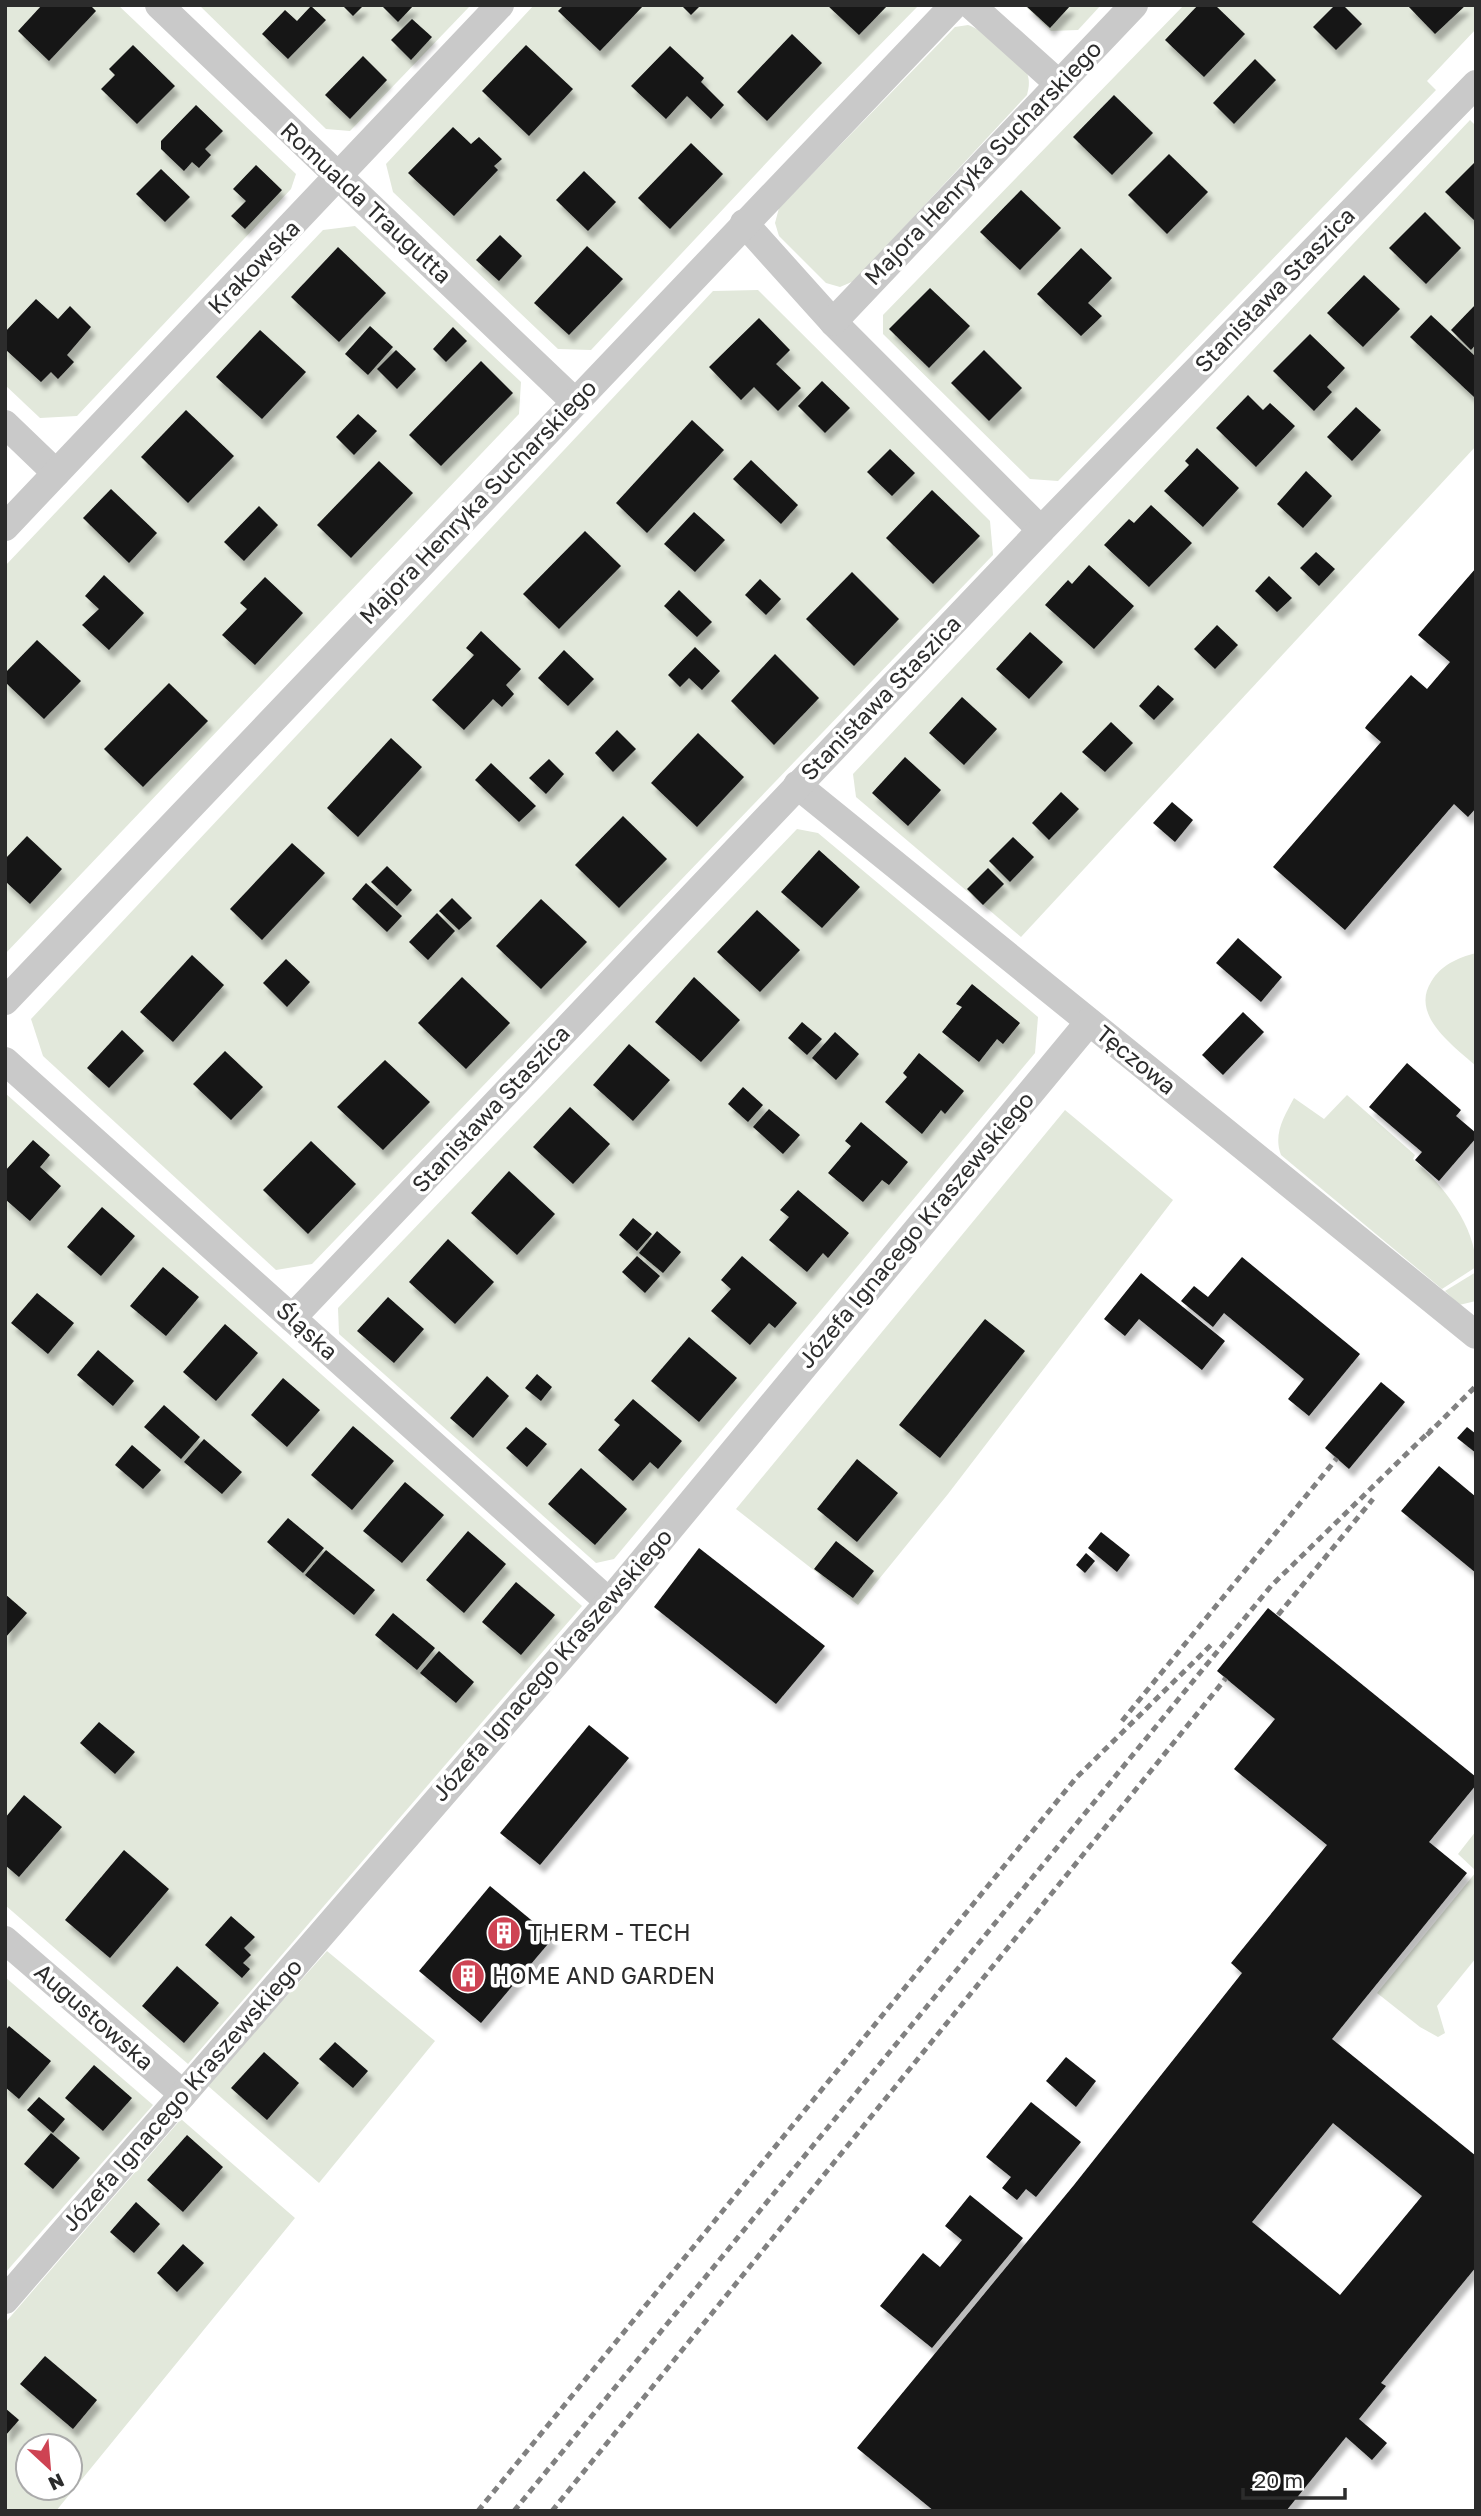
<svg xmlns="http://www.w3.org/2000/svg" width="1481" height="2516" viewBox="0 0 1481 2516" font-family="'Golos Text',sans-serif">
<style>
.green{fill:#e2e8db;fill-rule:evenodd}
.building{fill:#131313;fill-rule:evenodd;filter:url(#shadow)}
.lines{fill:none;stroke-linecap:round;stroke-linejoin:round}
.street{stroke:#c9c9c9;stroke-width:28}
.rail{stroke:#818181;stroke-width:5;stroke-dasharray:7 5;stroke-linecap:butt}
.labels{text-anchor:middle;stroke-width:7;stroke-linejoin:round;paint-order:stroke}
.street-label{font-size:23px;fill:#2c2c2c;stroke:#fff}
.poi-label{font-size:23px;fill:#2c2c2c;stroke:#fff;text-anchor:start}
</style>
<defs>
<filter id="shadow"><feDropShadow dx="4.5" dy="8" stdDeviation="2" flood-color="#0004"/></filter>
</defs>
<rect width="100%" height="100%" fill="#fff"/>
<!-- green -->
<g class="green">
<path d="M5 5H118L296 174 291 189 77 416 40 418 5 385Z"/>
<path d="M199 5H470V6L350 131 326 129Z"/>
<path d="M534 5H919L816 110 591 350 558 349 393 192 386 164Z"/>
<path d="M1024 5H1101L1078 30 1051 31Z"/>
<path d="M1184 5H1476V29L1427 81 1436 90 1058 481 1030 479 883 334V315Z"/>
<path d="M968 25C983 30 1021 58 1027 73 1030 81 1029 87 1027 95L854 281 840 287 826 283 779 236 775 223 779 208 955 27Z"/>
<path d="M1470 120 1476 126V446L1021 937 856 797 853 774Z"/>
<path d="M355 226 521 382 519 414 5 954V566L323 230Z"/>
<path d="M758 290 990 521 993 555 312 1264 276 1270 43 1056 31 1019 713 291Z"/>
<path d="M797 829 818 833 1038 1017 1035 1053 614 1559 596 1563 339 1334 338 1308Z"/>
<path d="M1476 953V1066C1454 1046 1410 1016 1431 982 1441 965 1457 958 1476 953Z"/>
<path d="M5 1093 582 1606 188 2064 5 1905Z"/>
<path d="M1347 1095 1415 1155 1413 1159C1443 1185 1476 1226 1476 1267L1442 1289 1281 1155C1273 1134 1284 1117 1294 1098L1324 1119Z"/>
<path d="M1065 1110 1173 1200 948 1494 858 1605 736 1509Z"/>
<path d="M1476 1272V1301L1459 1305 1445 1291Z"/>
<path d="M1476 1831V1871L1458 1854Z"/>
<path d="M1476 1872V1958L1437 2006 1445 2033 1438 2037 1420 2027 1377 1993Z"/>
<path d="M327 1951 435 2041 319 2183 207 2085Z"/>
<path d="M5 1977 153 2105 5 2273Z"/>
<path d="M181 2119 295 2218 56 2511H5V2323ZM28 2446H70V2488H28Z"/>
</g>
<!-- building -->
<g class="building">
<path d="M42 5H90L96 11 49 61 18 31Z"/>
<path d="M342 5H364L353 16Z"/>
<path d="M381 5H414L398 22Z"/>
<path d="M564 5H644L600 51 558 11Z"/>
<path d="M681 5H701L691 15Z"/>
<path d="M827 5H888L859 35Z"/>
<path d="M1025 5H1071L1050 28Z"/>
<path d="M1198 5H1215L1245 34 1204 77 1165 40Z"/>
<path d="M1335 5H1343L1362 24 1336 50 1313 27Z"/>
<path d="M1407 5H1466L1435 34Z"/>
<path d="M311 6 326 20 288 59 262 34 285 10 297 21Z"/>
<path d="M412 19 432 37 411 60 391 40Z"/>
<path d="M792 34 822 63 767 121 737 92Z"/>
<path d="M133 45 175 86 137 124 101 89 115 75 109 69Z"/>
<path d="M526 45 573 89 529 136 482 91Z"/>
<path d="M670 46 704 78 701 82 724 105 711 119 687 96 666 119 631 86Z"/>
<path d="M363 56 387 80 350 119 325 95Z"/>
<path d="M1255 59 1276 80 1234 124 1213 103Z"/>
<path d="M1114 95 1153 133 1112 175 1073 137Z"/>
<path d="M196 105 223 131 205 149 211 155 199 168 192 162 184 171 161 149V141Z"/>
<path d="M453 127 471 144 479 137 502 159 494 166 498 170 454 216 408 173Z"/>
<path d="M691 143 723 174 670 229 638 198Z"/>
<path d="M1169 154 1208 192 1167 234 1128 195Z"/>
<path d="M1476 161V222L1445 192Z"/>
<path d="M256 165 282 190 245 229 231 216 246 201 233 189Z"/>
<path d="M161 169 190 197 165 222 136 194Z"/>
<path d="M584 171 616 202 588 231 556 200Z"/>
<path d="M1021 190 1061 228 1020 270 980 232Z"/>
<path d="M1425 212 1461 248 1426 284 1389 248Z"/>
<path d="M500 235 522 256 499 281 476 260Z"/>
<path d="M587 246 623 279 569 335 534 303Z"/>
<path d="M338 247 386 293 339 342 291 297Z"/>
<path d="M1081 248 1112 278 1088 303 1102 316 1081 336 1037 294Z"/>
<path d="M1364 275 1400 309 1363 347 1327 313Z"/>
<path d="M930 288 970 326 929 368 889 329Z"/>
<path d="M36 299 58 319 70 306 91 327 67 355 74 362 58 379 51 372 41 382 5 349V332Z"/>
<path d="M1476 304V344L1471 350 1451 330Z"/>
<path d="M1431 315 1476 357 1474 397 1410 337Z"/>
<path d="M759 318 790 350 776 364 801 388 778 411 754 387 741 400 709 367Z"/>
<path d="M370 326 393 347 368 375 345 354Z"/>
<path d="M453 327 467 341 446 362 433 349Z"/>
<path d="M260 330 306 372 262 419 216 377Z"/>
<path d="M1310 334 1345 368 1327 387 1332 392 1314 411 1273 371Z"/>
<path d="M396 350 416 369 397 389 377 369Z"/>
<path d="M984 350 1022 388 989 421 951 383Z"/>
<path d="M481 361 513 393 441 466 409 435Z"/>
<path d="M822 381 850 408 825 433 798 406Z"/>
<path d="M1248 395 1263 410 1270 403 1295 426 1256 467 1216 428Z"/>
<path d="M1356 407 1381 430 1352 461 1327 437Z"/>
<path d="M186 410 234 456 188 503 141 457Z"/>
<path d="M358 414 377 431 354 455 336 437Z"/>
<path d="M692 420 724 450 647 533 616 503Z"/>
<path d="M1197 448 1239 488 1203 527 1164 491 1189 465 1185 461Z"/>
<path d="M890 449 915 473 892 496 867 472Z"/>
<path d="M751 460 798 505 781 524 733 479Z"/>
<path d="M379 461 413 493 351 558 317 525Z"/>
<path d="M1306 471 1332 496 1303 528 1277 504Z"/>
<path d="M111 489 157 533 129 563 83 518Z"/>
<path d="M932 490 980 536 933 584 886 538Z"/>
<path d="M1151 505 1192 543 1149 587 1104 545 1129 519 1134 523Z"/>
<path d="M259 506 278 525 244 561 224 542Z"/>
<path d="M694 512 725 540 695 572 664 544Z"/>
<path d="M585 531 621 566 559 629 523 594Z"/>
<path d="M1316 552 1335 569 1319 586 1300 568Z"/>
<path d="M1089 565 1134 606 1094 649 1045 605 1068 580 1072 584Z"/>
<path d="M1476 568V808L1468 817 1454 804 1345 930 1273 867 1381 742 1365 728 1367 725 1411 675 1427 689 1450 662 1418 635Z"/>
<path d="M852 572 899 619 854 666 806 619Z"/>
<path d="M104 575 144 613 109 650 82 625 99 609 85 596Z"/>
<path d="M1269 576 1292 598 1277 612 1255 591Z"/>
<path d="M265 577 303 613 255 665 222 635 247 609 240 603Z"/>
<path d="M760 579 781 599 766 615 745 595Z"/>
<path d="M679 590 712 622 697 637 664 606Z"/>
<path d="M1217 625 1238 645 1215 669 1194 649Z"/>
<path d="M481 631 521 669 506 685 514 694 502 707 493 699 464 730 432 700 474 655 466 648Z"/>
<path d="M1030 632 1063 662 1029 699 996 669Z"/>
<path d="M37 640 81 681 44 719 5 682V673Z"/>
<path d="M695 647 720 671 702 690 689 678 680 687 668 675Z"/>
<path d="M564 650 594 679 568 706 538 678Z"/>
<path d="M775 654 819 698 774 745 731 701Z"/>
<path d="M169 683 208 721 143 787 104 749Z"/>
<path d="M1158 685 1174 699 1154 720 1139 706Z"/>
<path d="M962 697 997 729 964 765 929 733Z"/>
<path d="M1111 722 1133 743 1105 772 1082 752Z"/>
<path d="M617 730 636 749 613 772 595 753Z"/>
<path d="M698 733 744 777 697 827 651 783Z"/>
<path d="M391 738 422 767 358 837 327 808Z"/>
<path d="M905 757 941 790 908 826 872 793Z"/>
<path d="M549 759 564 774 546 794 529 778Z"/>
<path d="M491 763 536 806 519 822 475 780Z"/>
<path d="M1061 792 1079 809 1049 840 1032 823Z"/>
<path d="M1172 802 1193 820 1175 842 1153 823Z"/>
<path d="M623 816 667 859 619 908 575 865Z"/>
<path d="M27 836 62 869 30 904 5 881V859Z"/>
<path d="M1013 837 1034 857 1010 882 989 861Z"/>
<path d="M292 843 325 873 262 940 230 909Z"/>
<path d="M819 850 860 887 822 928 781 892Z"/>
<path d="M387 866 412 890 397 906 371 882Z"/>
<path d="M988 868 1004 884 983 905 967 889Z"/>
<path d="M366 883 402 916 387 932 352 899Z"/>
<path d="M452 898 472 918 459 930 439 911Z"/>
<path d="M541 899 587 942 541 989 496 946Z"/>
<path d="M757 910 800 950 760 992 717 952Z"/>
<path d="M437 913 455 931 428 960 409 942Z"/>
<path d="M1238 938 1282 977 1261 1002 1216 963Z"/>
<path d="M192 955 224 985 173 1042 140 1012Z"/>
<path d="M286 959 310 982 287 1007 263 983Z"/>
<path d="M462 977 510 1023 466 1069 418 1023Z"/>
<path d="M694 977 740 1020 701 1062 655 1022Z"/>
<path d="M972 984 1020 1023 1003 1044 997 1039 979 1062 942 1032 962 1007 956 1004Z"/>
<path d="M1243 1012 1264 1032 1223 1075 1202 1055Z"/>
<path d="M802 1022 822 1039 807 1055 788 1038Z"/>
<path d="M122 1030 144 1051 109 1088 87 1068Z"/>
<path d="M835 1032 859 1054 836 1080 812 1058Z"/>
<path d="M629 1044 670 1080 633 1121 593 1085Z"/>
<path d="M225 1051 263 1087 231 1120 193 1084Z"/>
<path d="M919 1053 964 1091 945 1114 941 1110 922 1134 885 1102 907 1077 903 1073Z"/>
<path d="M385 1060 430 1102 383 1150 337 1107Z"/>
<path d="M1407 1063 1461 1110 1456 1116 1476 1133V1138L1439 1181 1415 1160 1422 1152 1369 1107Z"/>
<path d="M743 1087 763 1105 748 1122 728 1104Z"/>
<path d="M570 1107 610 1144 573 1184 533 1147Z"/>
<path d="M769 1109 800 1135 783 1154 753 1127Z"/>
<path d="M861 1122 908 1162 889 1185 882 1180 863 1202 828 1173 851 1146 845 1141Z"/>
<path d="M33 1140 50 1155 40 1167 61 1186 30 1221 5 1199V1171Z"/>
<path d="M311 1141 356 1184 308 1234 263 1190Z"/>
<path d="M509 1171 555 1214 517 1255 471 1213Z"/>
<path d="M798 1190 849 1233 828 1258 823 1253 807 1272 769 1240 789 1217 780 1210Z"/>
<path d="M102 1207 135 1236 101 1276 67 1247Z"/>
<path d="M633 1218 652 1234 637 1251 619 1235Z"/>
<path d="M657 1231 681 1252 663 1273 639 1253Z"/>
<path d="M448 1239 494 1282 455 1324 409 1282Z"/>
<path d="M637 1256 660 1276 645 1293 622 1272Z"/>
<path d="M742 1256 797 1303 775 1328 769 1323 750 1345 711 1311 731 1289 721 1280Z"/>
<path d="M1242 1257 1360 1354 1309 1416 1288 1399 1304 1379 1224 1313 1213 1327 1181 1301 1194 1286 1208 1297Z"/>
<path d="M163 1267 199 1297 166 1336 130 1306Z"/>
<path d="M1141 1273 1225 1341 1202 1370 1139 1319 1125 1336 1104 1319Z"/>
<path d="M37 1293 74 1323 48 1354 11 1323Z"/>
<path d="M388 1297 424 1329 394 1363 357 1331Z"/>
<path d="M985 1319 1025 1351 940 1458 899 1425Z"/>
<path d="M225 1324 258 1353 216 1401 183 1372Z"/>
<path d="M689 1337 737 1378 699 1422 651 1381Z"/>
<path d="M98 1350 134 1381 113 1406 77 1375Z"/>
<path d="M537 1374 552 1387 541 1401 525 1388Z"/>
<path d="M487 1376 509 1396 473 1438 450 1418Z"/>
<path d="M283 1378 320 1410 287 1447 251 1415Z"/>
<path d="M1381 1382 1405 1402 1349 1469 1325 1448Z"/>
<path d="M633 1399 682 1441 658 1469 650 1462 633 1481 598 1450 620 1425 614 1420Z"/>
<path d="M164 1405 200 1437 181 1459 144 1427Z"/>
<path d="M353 1426 394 1461 352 1510 311 1475Z"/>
<path d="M526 1427 547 1444 527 1467 506 1448Z"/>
<path d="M1467 1427 1476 1434V1453L1457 1438Z"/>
<path d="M204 1439 242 1472 222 1494 184 1462Z"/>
<path d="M132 1445 161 1470 143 1489 115 1465Z"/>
<path d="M857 1459 898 1493 857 1542 817 1509Z"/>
<path d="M1439 1466 1476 1497V1573L1401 1511Z"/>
<path d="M581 1468 627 1509 595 1545 548 1504Z"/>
<path d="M405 1482 444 1515 402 1563 363 1531Z"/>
<path d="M288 1518 324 1548 303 1573 267 1542Z"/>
<path d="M468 1531 506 1564 464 1613 426 1580Z"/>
<path d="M1101 1532 1130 1555 1117 1572 1088 1548Z"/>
<path d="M836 1541 874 1571 853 1598 814 1569Z"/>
<path d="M699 1548 825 1646 776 1704 654 1607Z"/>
<path d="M326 1550 375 1590 354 1615 305 1575Z"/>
<path d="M1086 1553 1095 1561 1085 1573 1076 1565Z"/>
<path d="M516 1582 555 1615 521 1655 482 1622Z"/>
<path d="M5 1594 27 1613 5 1638Z"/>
<path d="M1268 1608 1476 1777V1785L1429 1842 1467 1873 1332 2039 1476 2156V2267L1381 2383 1386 2386 1359 2419 1387 2443 1372 2460 1346 2437 1286 2511H934L857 2448 1074 2185 1242 1973 1231 1963 1327 1845 1234 1769 1275 1719 1217 1671ZM1333 2123 1422 2196 1340 2295 1252 2222Z"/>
<path d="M393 1613 435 1648 417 1670 375 1635Z"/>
<path d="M439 1651 474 1682 456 1703 420 1673Z"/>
<path d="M99 1722 135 1752 115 1774 80 1743Z"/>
<path d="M589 1725 629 1758 540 1865 500 1833Z"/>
<path d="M24 1795 62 1827 19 1877 5 1865V1818Z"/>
<path d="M124 1850 169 1889 110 1958 65 1920Z"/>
<path d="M490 1886 553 1938 481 2023 419 1971Z"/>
<path d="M231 1916 255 1937 244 1948 251 1955 243 1963 250 1969 242 1978 205 1945Z"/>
<path d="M177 1966 219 2003 184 2043 142 2006Z"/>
<path d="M9 2026 51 2061 19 2099 5 2087V2031Z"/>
<path d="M335 2042 368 2071 353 2088 319 2059Z"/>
<path d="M264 2052 299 2083 267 2120 231 2088Z"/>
<path d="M1066 2057 1096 2081 1076 2107 1046 2081Z"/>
<path d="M94 2065 132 2098 103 2131 65 2098Z"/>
<path d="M39 2097 65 2119 53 2133 27 2110Z"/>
<path d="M1031 2102 1081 2142 1036 2197 1026 2189 1017 2200 1002 2188 1011 2177 986 2157Z"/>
<path d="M51 2133 80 2158 53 2189 24 2164Z"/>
<path d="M187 2135 223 2167 183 2212 147 2180Z"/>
<path d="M970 2195 1023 2238 932 2348 880 2306 923 2253 940 2267 962 2240 945 2226Z"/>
<path d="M136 2202 160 2224 134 2253 110 2232Z"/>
<path d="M183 2244 204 2263 177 2292 157 2273Z"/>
<path d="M45 2356 97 2400 73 2429 20 2384Z"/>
<path d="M5 2408 19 2420 5 2436Z"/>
</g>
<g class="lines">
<!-- street -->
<g class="street">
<path d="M159 5 574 401"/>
<path d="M971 5 1059 84"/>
<path d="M744 223 833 322 1041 530"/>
<path d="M833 322 1134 5"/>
<path d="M5 424 56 473"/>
<path d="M5 527 500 5"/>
<path d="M797 785 1476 1335"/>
<path d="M5 1001 954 5"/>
<path d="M5 1061 609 1602"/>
<path d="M292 1318 1041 530 1476 84"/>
<path d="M5 1940 183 2094"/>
<path d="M5 2300 609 1602 1089 1022"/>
</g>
<!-- rail -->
<g class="rail">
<path d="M1427 1435 1476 1386"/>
<path d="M1278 1615 1373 1499"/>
<path d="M1122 1721 1337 1458"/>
<path d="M478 2511 1076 1778 1213 1643"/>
<path d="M514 2511 1271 1586 1432 1429"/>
<path d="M552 2511 1226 1678"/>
</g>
</g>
<!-- icons -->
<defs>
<g id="building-disc" transform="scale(1.75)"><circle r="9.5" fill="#ce4353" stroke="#fff"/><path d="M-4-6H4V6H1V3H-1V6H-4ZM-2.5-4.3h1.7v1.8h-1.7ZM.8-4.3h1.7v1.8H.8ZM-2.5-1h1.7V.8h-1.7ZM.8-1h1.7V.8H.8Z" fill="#fff"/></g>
</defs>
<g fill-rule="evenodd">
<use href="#building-disc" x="504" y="1933"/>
<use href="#building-disc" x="468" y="1976"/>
</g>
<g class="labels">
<!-- street labels -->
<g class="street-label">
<text transform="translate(983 163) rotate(-46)" y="8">Majora Henryka Sucharskiego</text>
<text transform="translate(366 203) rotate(43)" y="8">Romualda Traugutta</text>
<text transform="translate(254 267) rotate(-46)" y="8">Krakowska</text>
<text transform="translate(1275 290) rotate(-46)" y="8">Stanisława Staszica</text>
<text transform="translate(478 502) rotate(-46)" y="8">Majora Henryka Sucharskiego</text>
<text transform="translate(881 698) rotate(-46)" y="8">Stanisława Staszica</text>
<text transform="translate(1136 1060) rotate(39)" y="8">Tęczowa</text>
<text transform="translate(491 1109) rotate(-47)" y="8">Stanisława Staszica</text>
<text transform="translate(916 1230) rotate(-50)" y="8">Józefa Ignacego Kraszewskiego</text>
<text transform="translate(307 1331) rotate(42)" y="8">Śląska</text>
<text transform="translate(552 1665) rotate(-49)" y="8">Józefa Ignacego Kraszewskiego</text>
<text transform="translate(94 2017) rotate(41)" y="8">Augustowska</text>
<text transform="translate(182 2095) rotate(-49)" y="8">Józefa Ignacego Kraszewskiego</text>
</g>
<!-- poi labels -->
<g class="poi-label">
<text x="528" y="1941">THERM - TECH</text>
<text x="492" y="1984">HOME AND GARDEN</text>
</g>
</g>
<!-- border -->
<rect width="1481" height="2516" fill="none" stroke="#2c2c2c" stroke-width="14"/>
<!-- north arrow -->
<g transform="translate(49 2467) rotate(154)"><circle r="33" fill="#ffffff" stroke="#ababab" stroke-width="2"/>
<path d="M0-5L12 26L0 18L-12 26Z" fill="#ce4353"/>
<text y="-10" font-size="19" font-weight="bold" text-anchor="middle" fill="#2c2c2c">N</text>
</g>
<!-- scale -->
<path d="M1243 2488v10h102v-10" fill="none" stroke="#2c2c2c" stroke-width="3.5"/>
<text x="1254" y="2488" font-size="21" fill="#2c2c2c" stroke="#ffffff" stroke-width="5" paint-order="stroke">20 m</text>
</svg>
